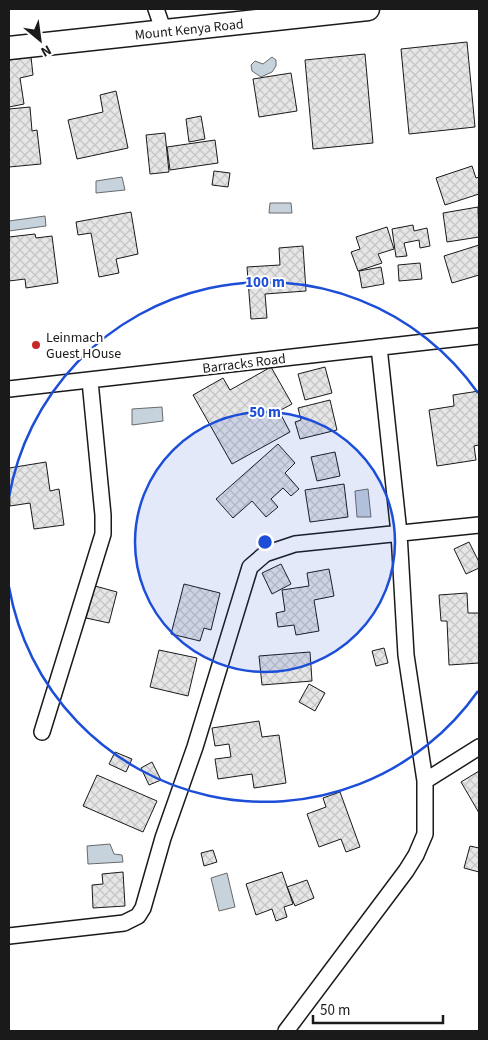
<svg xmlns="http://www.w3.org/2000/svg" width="488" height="1040" font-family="'Source Sans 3',sans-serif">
<defs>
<pattern id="building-cross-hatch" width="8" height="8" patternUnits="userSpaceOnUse" patternTransform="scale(1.25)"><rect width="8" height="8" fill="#e6e6e6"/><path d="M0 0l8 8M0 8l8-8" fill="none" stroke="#c5c5c5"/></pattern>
</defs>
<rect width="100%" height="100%" fill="#fff"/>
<!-- water -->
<path fill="#c6d2dc" stroke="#6a6a6a" d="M272,57L276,60V66L272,72L261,77L252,71L251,65L255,61L263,64Z
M122,177L125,190L96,193V181Z
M270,203H291L292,213H269Z
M45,216L46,226L9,231V221Z
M162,407L163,421L132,425V409Z
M368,489L371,517H357L355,491Z
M110,844L114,854L122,855L123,862L88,864L87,846Z
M227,873L235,907L219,911L211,878Z"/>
<!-- building -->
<path fill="url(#building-cross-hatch)" stroke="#1a1a1a" d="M467,42L475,127L409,134L401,49Z
M365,54L373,143L313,149L305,60Z
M31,57L33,75L20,78L24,104L9,107V60Z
M291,73L297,111L259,117L253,79Z
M116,91L128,148L77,159L68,120L103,112L100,95Z
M30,107L32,131L37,130L41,164L9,167V109Z
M201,116L205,139L189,142L186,119Z
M165,133L169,172L150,174L146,135Z
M215,140L218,163L170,170L167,147Z
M472,166L476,178L479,177V194L445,205L436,178Z
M214,171L230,173L228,187L212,185Z
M478,207L479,237L447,242L443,213Z
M131,212L138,254L116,259L119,273L99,277L91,233L78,235L76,222Z
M413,225L414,231L427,228L430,246L420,248L419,240L404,243L407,256L396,257L392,229Z
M387,227L394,249L378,254L382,263L358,271L351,252L360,249L356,237Z
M35,234L36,238L52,236L58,283L26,288L25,279L9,281V237Z
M479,245V275L452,283L444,256Z
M303,246L306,291L265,294L267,318L251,319L247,267L280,265L279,248Z
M420,263L422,279L399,281L398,265Z
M381,267L384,284L362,288L359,271Z
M271,367L292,404L279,411L290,432L232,464L193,395L223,378L230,390Z
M325,367L332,393L305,400L298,374Z
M479,391V445L474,446L476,460L437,466L429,410L454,406L453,395Z
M330,400L337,430L300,439L295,422L301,420L298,408Z
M278,444L295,463L285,473L299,489L291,496L283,488L271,499L278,507L266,517L252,501L233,518L216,499Z
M335,452L340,476L317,481L311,457Z
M46,462L50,491L59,489L64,525L34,529L30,503L10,506L9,468Z
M344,484L348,517L310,522L305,490Z
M469,542L479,562V568L466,574L454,549Z
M281,564L291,584L272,594L262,573Z
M329,569L334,596L314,600L319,631L296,635L294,625L278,627L276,613L285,611L282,590L309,586L307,573Z
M184,584L220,593L211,630L204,628L200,641L171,634Z
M95,586L117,592L109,623L86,618Z
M467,593L468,613H479V663L449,665L447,621H441L439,595Z
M384,648L388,663L376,666L372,651Z
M159,650L197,658L188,696L150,687Z
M310,652L312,681L262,685L259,656Z
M309,684L325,693L315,711L299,702Z
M259,721L262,737L279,735L286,783L254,788L252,774L218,779L215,759L231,757L229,744L215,746L212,728Z
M115,752L132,759L126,772L109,764Z
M152,762L161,780L149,785L141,768Z
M479,771V813L461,782Z
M97,775L157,801L143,832L83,806Z
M340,792L360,847L346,852L341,839L319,847L307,814L326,807L323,798Z
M470,846L479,848V872L464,868Z
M213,850L217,862L204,866L201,853Z
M123,872L125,906L93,908L92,885L103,884L102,874Z
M282,872L293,904L284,907L287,917L276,921L272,909L256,915L246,884Z
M307,880L314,898L295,906L287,887Z"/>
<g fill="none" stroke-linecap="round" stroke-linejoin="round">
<!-- minor casing -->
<g stroke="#1a1a1a" stroke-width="18">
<path id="minor" d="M156,9L164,32
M9,389L479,336
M42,732L103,534V515L90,381
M425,781L479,747
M9,936L124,923L138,916L143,908L163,838L195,747L250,567L265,554L295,544L479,525
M286,1031L406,871L416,855L425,834V781L406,655L399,533L379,347"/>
</g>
<!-- secondary casing -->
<g stroke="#1a1a1a" stroke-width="25">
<path id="secondary" d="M9,48L368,9"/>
</g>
<!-- minor -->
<use href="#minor" stroke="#fff" stroke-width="15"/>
<!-- secondary -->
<use href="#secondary" stroke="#fff" stroke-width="22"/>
</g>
<!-- distance rings -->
<circle cx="265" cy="542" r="130" fill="#1d4ed8" fill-opacity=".12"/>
<g fill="none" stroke="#1d4ed8" stroke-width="2.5">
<circle cx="265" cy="542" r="130"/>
<path d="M478 691A260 260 0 0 1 9 587M9 497A260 260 0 0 1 478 393"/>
</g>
<!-- markers -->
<circle fill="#c62828" stroke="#fff" stroke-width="2" cx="36" cy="345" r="5"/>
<g text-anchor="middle" stroke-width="4" stroke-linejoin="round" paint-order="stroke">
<!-- street labels -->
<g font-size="14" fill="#1a1a1a" stroke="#fff">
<text transform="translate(189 29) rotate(-6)" y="5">Mount Kenya Road</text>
<text transform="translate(244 363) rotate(-7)" y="5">Barracks Road</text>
</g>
<!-- poi labels -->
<g font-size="14" fill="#1a1a1a" stroke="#fff" text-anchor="start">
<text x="46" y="342">Leinmach<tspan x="46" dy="16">Guest HOuse</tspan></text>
</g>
</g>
<circle cx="265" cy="542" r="8" fill="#1d4ed8" stroke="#fff" stroke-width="2.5"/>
<g font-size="15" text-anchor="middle" font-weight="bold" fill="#1d4ed8" stroke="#fff" stroke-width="4" stroke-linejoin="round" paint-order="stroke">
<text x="265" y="287">100 m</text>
<text x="265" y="417">50 m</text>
</g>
<!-- border -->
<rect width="488" height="1040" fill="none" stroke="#1a1a1a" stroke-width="20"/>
<!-- north arrow -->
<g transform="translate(40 40) rotate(151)" stroke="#ffffff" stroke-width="4" paint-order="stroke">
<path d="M0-4L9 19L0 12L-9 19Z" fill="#1a1a1a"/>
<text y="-8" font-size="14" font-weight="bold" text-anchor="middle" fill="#1a1a1a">N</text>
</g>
<!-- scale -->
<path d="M313 1015v8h130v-8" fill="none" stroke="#1a1a1a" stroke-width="2.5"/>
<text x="320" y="1015" font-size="15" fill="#1a1a1a" stroke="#ffffff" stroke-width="4" paint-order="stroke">50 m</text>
</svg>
